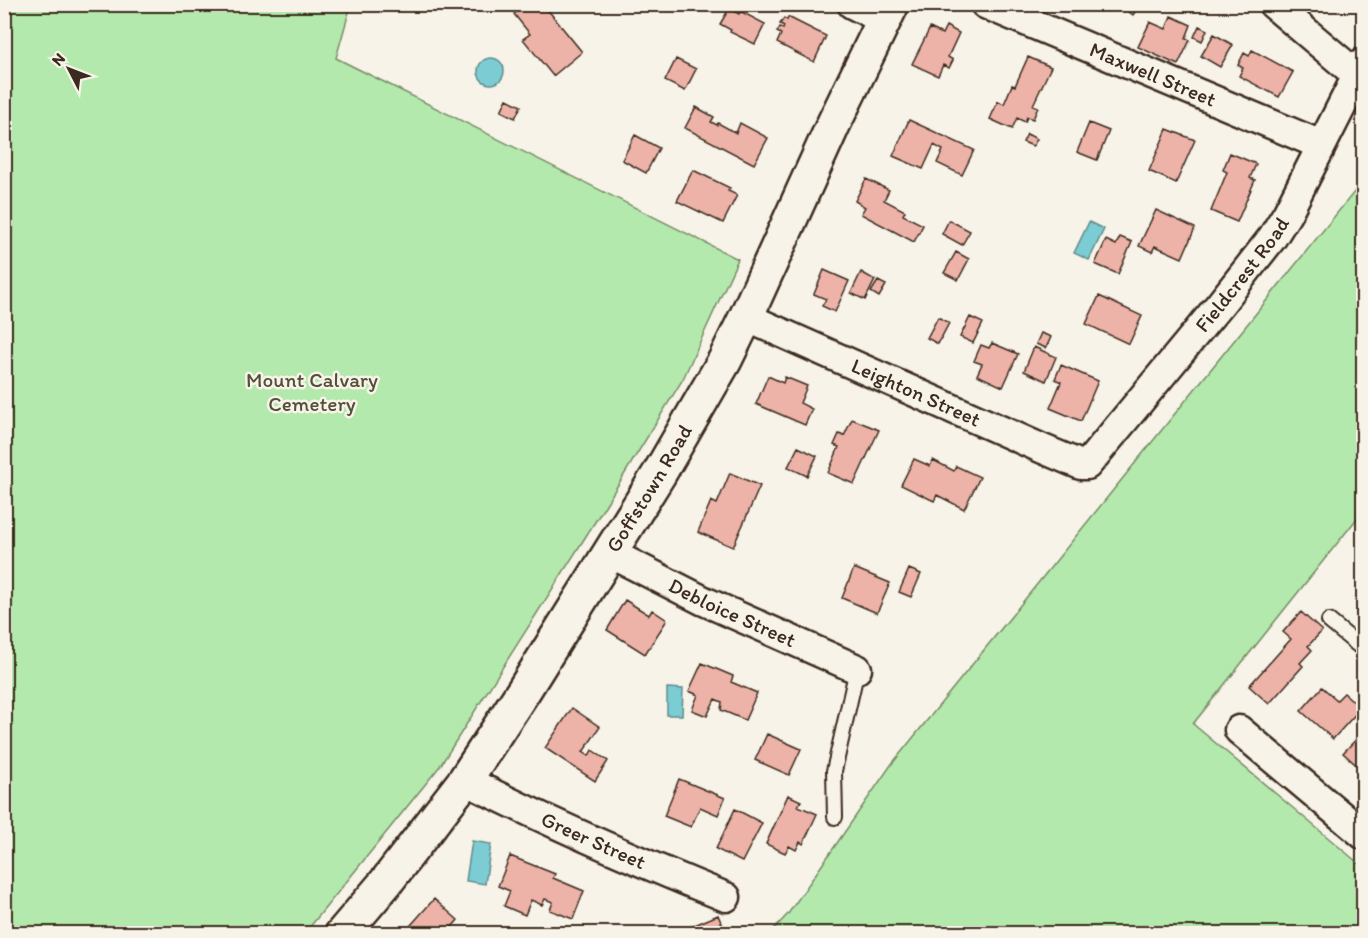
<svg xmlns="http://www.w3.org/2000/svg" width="1368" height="938" font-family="Itim,sans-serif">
<rect width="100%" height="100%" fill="#f7f3e8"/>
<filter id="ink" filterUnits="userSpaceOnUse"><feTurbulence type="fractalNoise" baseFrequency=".0167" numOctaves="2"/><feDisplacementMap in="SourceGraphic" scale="12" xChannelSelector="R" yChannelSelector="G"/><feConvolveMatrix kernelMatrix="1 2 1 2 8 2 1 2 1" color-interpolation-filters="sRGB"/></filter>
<g filter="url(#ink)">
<!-- green -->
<path fill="#b3e9ac" stroke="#778a65" stroke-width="1.5" d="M5,4L351,5L336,58L738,259L683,379L600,514L440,766L305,933H5Z
M1363,181V511L1193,724L1363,867V933H770L788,914L891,765Z"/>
<!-- water -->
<path fill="#7bccd4" stroke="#618b8b" stroke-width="1.5" d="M478 71a13 13 0 1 1 26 0a13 13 0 1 1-26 0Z
M1089,222L1104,229L1089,260L1074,253Z
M667,688L683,689L682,715H667Z
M472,841L491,844L485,884L466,881Z"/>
<!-- building -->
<path fill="#edb3a8" stroke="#3b2a1e" stroke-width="1.5" d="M526,4H543L582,52L553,76L523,39L530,34L514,14Z
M1118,4H1140L1133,15Z
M729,9L739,14L740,11L765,24L755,44L730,32L731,30L720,24Z
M1171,16L1191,25L1186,38L1190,40L1178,65L1138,47L1150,22L1166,29Z
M788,17L826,36L814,62L777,43L781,34L777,32L780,27L783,29L784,26L780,24L784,18L787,20Z
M946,26L959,33L948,57L953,60L949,68L943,65L938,76L912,64L930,28L942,34Z
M1199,26L1207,30L1202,41L1194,37Z
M1214,34L1233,45L1220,67L1201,56Z
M1252,50L1293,72L1279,97L1239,76L1243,68L1238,65L1244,53L1249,56Z
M1028,57L1051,67L1033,105L1038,107L1033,119L1027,117L1025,122L1017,118L1012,129L990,119L998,101L1004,104L1012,85L1015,86Z
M676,59L696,69L685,91L665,81Z
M507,99L521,106L515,118L501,111Z
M696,107L714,117L711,122L717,125L718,123L736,133L740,123L768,138L754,164L685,128Z
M909,120L974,150L962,175L937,163L943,150L934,145L923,169L893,156Z
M1089,123L1109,131L1097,160L1077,152Z
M1167,129L1195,140L1176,183L1149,171Z
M1027,134L1037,139L1033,146L1023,142Z
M635,135L659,148L646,173L622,160Z
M1230,153L1256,164L1250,178L1255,180L1237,222L1211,211L1227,172L1223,170Z
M693,170L730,188L728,191L737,195L723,223L677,201Z
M866,179L889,190L884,200L905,211L903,215L923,225L914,242L861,214L865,207L855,201Z
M1156,210L1195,228L1182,258L1155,246L1152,252L1139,246Z
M949,220L970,231L962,245L942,234Z
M1120,237L1132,242L1118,274L1095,264L1106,240L1116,245Z
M956,252L969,259L958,280L944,273Z
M824,270L849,281L835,312L822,306L826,299L814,294Z
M861,272L875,280L865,300L851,293Z
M878,281L886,285L879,297L871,292Z
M1099,296L1142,316L1129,344L1086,324Z
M938,317L949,323L938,344L927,338Z
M970,317L983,323L973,343L960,337Z
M1041,333L1051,337L1046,348L1036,344Z
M992,343L1018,354L1003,387L977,375L982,364L974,361L981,345L989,348Z
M1034,347L1056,357L1046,381L1024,371Z
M1061,365L1098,381L1081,421L1050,408L1061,382L1055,379Z
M768,376L783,383L785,377L807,386L800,403L812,409L805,425L756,404Z
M852,419L879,430L854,484L828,473L839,447L834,445L839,434L844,436Z
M798,447L817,456L807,476L788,467Z
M914,459L930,466L933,460L954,471L956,466L980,477L964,509L937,495L934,501L901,485Z
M730,473L760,486L733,547L698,532L711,501L717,504Z
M854,568L890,583L877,613L842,598Z
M909,569L921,574L911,597L899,592Z
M625,600L649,615L652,610L667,620L645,654L607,630Z
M1301,612L1322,631L1308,646L1312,650L1300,663L1303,666L1269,704L1249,686L1291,639L1283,632Z
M702,663L733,676L731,682L757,693L745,720L721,710L722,702L715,699L707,716L692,710L698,695L689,691Z
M1322,687L1337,700L1344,693L1361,708L1333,739L1301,711Z
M572,708L600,727L583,752L589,756L592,750L608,761L595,781L545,748Z
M1364,731V772L1343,753Z
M767,734L801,749L789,775L755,760Z
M679,779L725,798L718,815L700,807L691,827L664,816Z
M788,795L801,801L798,806L817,814L803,844L800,842L796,850L789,846L785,853L766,844Z
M735,809L762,823L742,862L716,849Z
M510,856L555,874L553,878L584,891L573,919L550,910L553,902L545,899L542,905L531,900L525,915L504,906L510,891L498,886Z
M434,899L458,920L446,934H403Z
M718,915L726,934H693L690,927Z"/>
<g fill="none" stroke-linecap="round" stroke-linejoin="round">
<!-- service casing -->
<g stroke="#3b2a1e" stroke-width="18">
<path id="service" d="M1329,621L1364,650
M835,817L834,771L857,669"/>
</g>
<!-- minor casing -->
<g stroke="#3b2a1e" stroke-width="33">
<g id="minor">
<path d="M852,4L884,20"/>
<path id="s1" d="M985,4L1321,145"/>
<path d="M1273,4L1364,81"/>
<path id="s2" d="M746,317L1043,449L1081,465H1087L1221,303L1272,238L1287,214L1364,62"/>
<path id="s3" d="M610,553L704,601L857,669"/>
<path d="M1239,730L1364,835"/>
<path id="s4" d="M465,780C550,823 637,861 726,897"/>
</g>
</g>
<!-- secondary casing -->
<g stroke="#3b2a1e" stroke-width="38">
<g id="secondary">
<path id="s5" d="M342,934L387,881L465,780L524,690L659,474L725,360L746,317L834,123L892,4"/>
</g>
</g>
<!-- service -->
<use href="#service" stroke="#f7f3e8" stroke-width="14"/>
<!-- minor -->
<use href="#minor" stroke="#f7f3e8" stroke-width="28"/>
<!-- secondary -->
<use href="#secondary" stroke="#f7f3e8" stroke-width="33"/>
</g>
</g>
<g text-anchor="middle" stroke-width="5" stroke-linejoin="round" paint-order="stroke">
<!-- street labels -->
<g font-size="21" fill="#3b2a1e" stroke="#f7f3e8">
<text dy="7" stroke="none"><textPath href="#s1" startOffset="182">Maxwell Street</textPath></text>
<text dy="7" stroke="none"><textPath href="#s2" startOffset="618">Fieldcrest Road</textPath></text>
<text dy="7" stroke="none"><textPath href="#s2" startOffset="186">Leighton Street</textPath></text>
<text dy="7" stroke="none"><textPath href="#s5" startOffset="542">Goffstown Road</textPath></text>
<text dy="7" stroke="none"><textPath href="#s3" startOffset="136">Debloice Street</textPath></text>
<text dy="7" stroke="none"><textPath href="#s4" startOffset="142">Greer Street</textPath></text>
</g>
<!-- park labels -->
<g font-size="21" fill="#53503a" stroke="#f7f3e8">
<text x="312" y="387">Mount Calvary<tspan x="312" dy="24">Cemetery</tspan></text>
</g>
</g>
<!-- margin -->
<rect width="1368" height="938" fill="none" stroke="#f7f3e8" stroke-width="24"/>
<rect x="12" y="12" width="1344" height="914" fill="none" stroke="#3b2a1e" stroke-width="2" filter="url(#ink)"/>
<!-- north arrow -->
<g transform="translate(69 69) rotate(312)" stroke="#f7f3e8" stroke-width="4.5" paint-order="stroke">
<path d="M0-4.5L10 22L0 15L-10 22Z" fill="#3b2a1e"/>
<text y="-9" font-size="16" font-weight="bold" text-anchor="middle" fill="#3b2a1e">N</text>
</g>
</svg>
